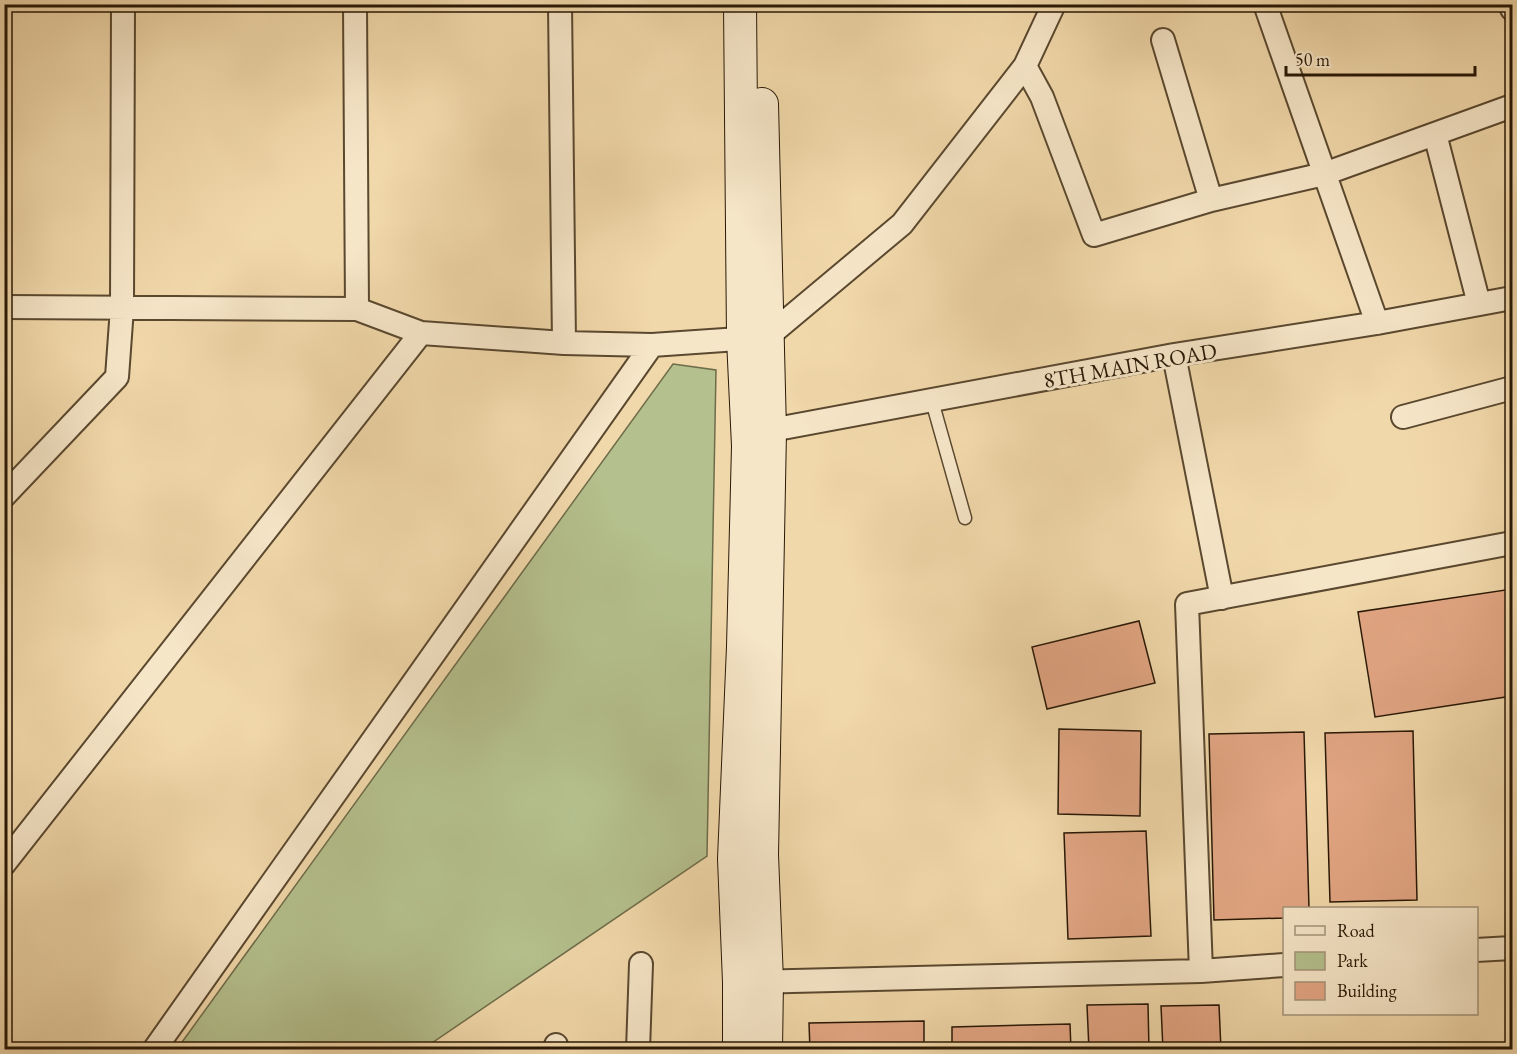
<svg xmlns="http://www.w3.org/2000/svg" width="1517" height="1054" font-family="'EB Garamond',serif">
<rect width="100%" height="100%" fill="#f1d8aa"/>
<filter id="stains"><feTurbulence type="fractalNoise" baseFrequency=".00333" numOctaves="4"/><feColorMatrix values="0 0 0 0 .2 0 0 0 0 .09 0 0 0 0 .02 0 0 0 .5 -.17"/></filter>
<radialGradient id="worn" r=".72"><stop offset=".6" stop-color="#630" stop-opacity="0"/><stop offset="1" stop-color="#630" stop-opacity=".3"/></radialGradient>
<!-- green -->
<path fill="#b4c08d" stroke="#6e6c4a" stroke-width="1.5" d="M673,364L716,370L707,856L423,1049H177Z"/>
<!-- building -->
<path fill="#e3a684" stroke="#281806" stroke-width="1.5" d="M1512,589V696L1375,717L1358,612Z
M1139,621L1155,683L1047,709L1032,647Z
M1059,729L1141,731L1140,816L1058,814Z
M1413,731L1417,900L1330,902L1325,733Z
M1304,732L1309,908H1284V918L1214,920L1209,734Z
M1146,831L1151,936L1068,939L1064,833Z
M1148,1004L1149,1050H1089L1087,1005Z
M1219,1005L1221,1050H1163L1161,1006Z
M924,1021V1050H810L809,1023Z
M1070,1024L1071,1050H952V1027Z"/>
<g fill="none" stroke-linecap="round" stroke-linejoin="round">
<!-- lane casing -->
<g stroke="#5a482f" stroke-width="15">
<path id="lane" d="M932,401L965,518"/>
</g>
<!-- street casing -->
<g stroke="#5a482f" stroke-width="26">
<path id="street" d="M355,4L357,309
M560,4L564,343
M1265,4L1377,323
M1510,4L1512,9
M1163,40L1211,200
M1025,66L1042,97L1094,235L1211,200L1324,174L1512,106
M1435,134L1479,304
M4,307L357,309L421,333L564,343L652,345L767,337L902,224L1025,66L1054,4
M1174,355L1222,598
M1403,417L1512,388
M755,433L1174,355L1377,323L1512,298
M4,496L117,377L122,308L123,4
M4,864L421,333
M1476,950L1512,948
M1201,971L1187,604L1512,543
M752,982L1201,971L1284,965
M556,1045L557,1050
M154,1050L652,345
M638,1050L641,964"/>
</g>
<!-- secondary casing -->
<g stroke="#281806" stroke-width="34">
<path id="secondary" d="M762,104L770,431L762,855L767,981L766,1050
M739,1050V982L734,859L743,647L748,446L743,339L740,4"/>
</g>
<!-- lane -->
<use href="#lane" stroke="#f6e6c8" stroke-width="12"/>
<!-- street -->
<use href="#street" stroke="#f6e6c8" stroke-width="22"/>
<!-- secondary -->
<use href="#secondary" stroke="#f6e6c8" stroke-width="32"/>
</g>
<g text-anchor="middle" stroke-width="6" stroke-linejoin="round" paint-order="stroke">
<!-- street labels -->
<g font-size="22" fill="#281806" stroke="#f6e6c8">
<text transform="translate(1130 365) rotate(-10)" y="8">8TH MAIN ROAD</text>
</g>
</g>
<!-- margin -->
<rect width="1517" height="1054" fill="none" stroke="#f1d8aa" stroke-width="24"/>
<rect x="6" y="6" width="1505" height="1042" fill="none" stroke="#281806" stroke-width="3"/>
<rect x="12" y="12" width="1493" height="1030" fill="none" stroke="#281806" stroke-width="1.5"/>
<!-- legend -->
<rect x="1283" y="907" width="195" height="108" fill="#f6e6c8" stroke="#a4947a" stroke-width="1.5"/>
<rect x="1295" y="926" width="30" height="9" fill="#f6e6c8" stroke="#a4947a" stroke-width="1.5"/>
<text x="1337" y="937" font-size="18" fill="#281806">Road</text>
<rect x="1295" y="952" width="30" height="18" fill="#b4c08d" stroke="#a4947a" stroke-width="1.5"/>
<text x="1337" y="967" font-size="18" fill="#281806">Park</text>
<rect x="1295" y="982" width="30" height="18" fill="#e3a684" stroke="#a4947a" stroke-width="1.5"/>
<text x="1337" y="997" font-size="18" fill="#281806">Building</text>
<!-- scale -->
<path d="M1286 66v9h189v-9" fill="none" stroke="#281806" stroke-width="3"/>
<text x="1295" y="66" font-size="18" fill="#281806" stroke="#f6e6c8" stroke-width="4.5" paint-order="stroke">50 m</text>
<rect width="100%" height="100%" filter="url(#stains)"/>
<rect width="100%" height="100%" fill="url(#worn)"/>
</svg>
